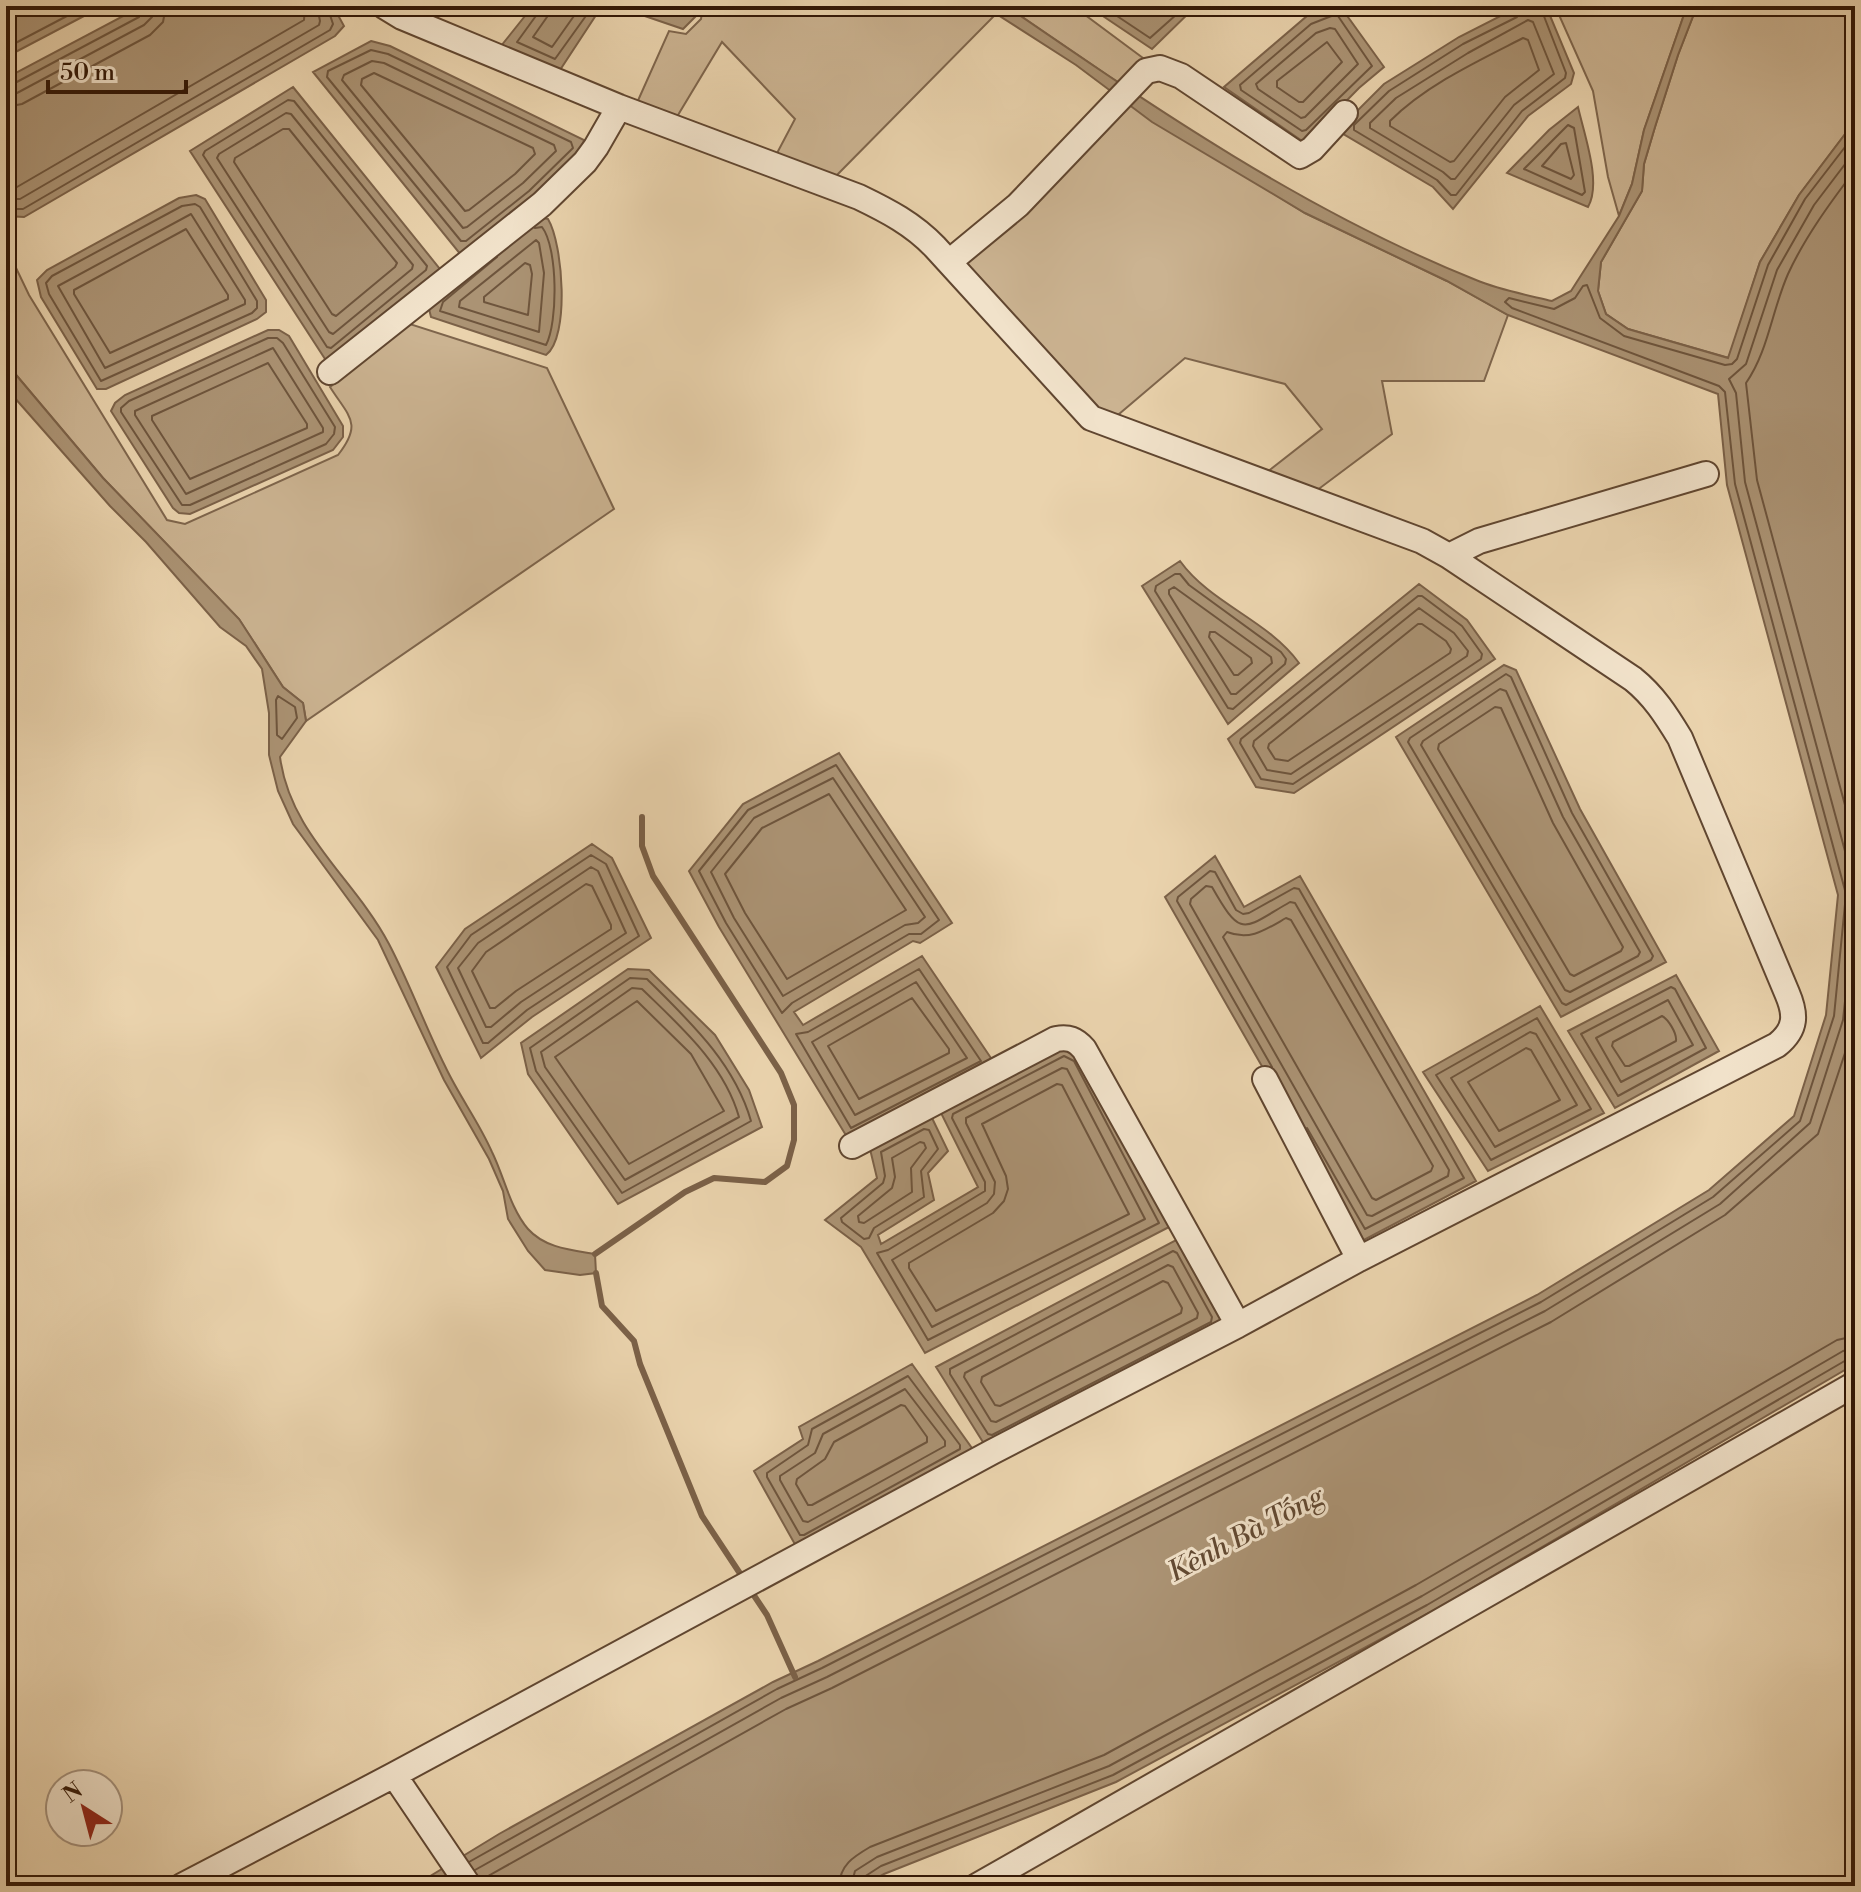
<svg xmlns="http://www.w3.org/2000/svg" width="1861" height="1892" font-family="'Libre Bodoni',serif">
<rect width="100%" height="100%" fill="#ead3ad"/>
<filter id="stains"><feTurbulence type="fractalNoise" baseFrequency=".0025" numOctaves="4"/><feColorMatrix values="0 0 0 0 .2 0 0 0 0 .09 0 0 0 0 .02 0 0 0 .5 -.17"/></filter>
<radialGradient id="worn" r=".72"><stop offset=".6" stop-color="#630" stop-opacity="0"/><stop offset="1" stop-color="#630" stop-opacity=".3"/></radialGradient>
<!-- green -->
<path fill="#cbb391" stroke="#7e654c" stroke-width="2" d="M703,6H984L996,14L833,179L775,157L795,119L722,42L675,120L636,105L669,31L686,34L701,19Z
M1006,6H1073L1147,61L1119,83Z
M1555,6H1687L1644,130L1632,184L1619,216L1608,177L1593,91Z
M1697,6H1847L1855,35V121L1799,195L1760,262L1729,358L1628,329L1606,314L1598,291L1601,262L1642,191L1644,164L1655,127L1678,55Z
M1124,101L1305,213L1447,281L1508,315L1484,381H1382L1392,434L1312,494L1262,476L1322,429L1285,384L1185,358L1112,420L1096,411L958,262Z
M6,247L29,295L167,520L185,524L338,455C363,423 349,417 330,387L410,324L547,368L614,509L306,721L303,703L283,687L239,619L103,478L6,363Z"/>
<!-- water -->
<path fill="#ab9374" stroke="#7b6148" stroke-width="2" d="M6,6H103L6,57Z
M142,6H333L344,26L335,36L24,217L6,216V78Z
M533,6H602L560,70L501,46Z
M626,6H698L697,15L683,29L624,9Z
M984,6H1006C1156,109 1306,212 1476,280C1500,290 1527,295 1552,301L1571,291L1619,216L1632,184L1644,130L1687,6H1697L1678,55L1655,127L1644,164L1642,191L1601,262L1598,291L1606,314L1628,329L1728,358L1760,262L1799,195L1855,121V1364L1431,1612L1116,1782L884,1874L863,1886H414L499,1834L773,1682L818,1661L1537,1295L1709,1190L1794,1116L1826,1015L1838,895L1727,485L1718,394L1508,315L1447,281L1305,213L1152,122L1076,65Z
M1088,6H1196L1152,49Z
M1338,6H1340L1384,67L1359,88L1305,143L1224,87L1307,16Z
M1520,6H1546L1574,73L1571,84L1528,116L1453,209L1433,187L1340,132L1344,124L1384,84L1459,37Z
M371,41L390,46L584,140L582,150L535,196L461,255L313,72Z
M293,87L440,269L327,362L190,151Z
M1578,107C1584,134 1602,183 1588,207L1507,173L1549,130Z
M196,195L205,199L266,300V312L257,319L106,389H97L41,297L37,280L47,270L179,198Z
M537,217L548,219C563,244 570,337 546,355L431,317L429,309L436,297Z
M268,330H279L289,336L343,426V437L333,450L190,514L179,513L173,508L111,411L115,403L125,395Z
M6,363L103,478L239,619L283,687L303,703L306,721L280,757C290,834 355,879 389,944C410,984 425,1026 445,1066C459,1096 479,1122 492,1152C504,1176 510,1208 528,1229C545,1248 571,1250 595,1254L596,1273L580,1275L545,1270L528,1251L508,1219L503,1191L489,1159L444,1080L378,940L293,824L278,791L269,755V713L262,669L246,646L220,627L146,542L110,506L6,388Z
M1180,561C1211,604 1268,620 1299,663L1228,724L1142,586Z
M1419,584L1467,620L1495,659L1294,793L1256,787L1228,739Z
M1504,665L1516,670L1580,809L1666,962L1561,1017L1396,737Z
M839,753L952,923L920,943L913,941L794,1012L803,1025L922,956L995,1064L847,1137L719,927L689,871L743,804Z
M592,844L612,858L651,938L532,1017L481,1058L436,967L465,929Z
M1215,856L1244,907L1300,876L1476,1181L1362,1241L1165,897Z
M628,969L649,970L715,1035L749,1090L762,1127L618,1204L528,1074L521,1043Z
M1676,975L1719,1051L1615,1108L1568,1031Z
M1540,1006L1604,1113L1488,1171L1423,1072Z
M1064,1047L1079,1053L1171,1226L925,1353L861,1247L825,1220L877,1178L870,1149L931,1116L948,1151L928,1173L934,1200L878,1235L881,1244L978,1187L940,1111Z
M1178,1239L1225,1324L986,1447L936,1367Z
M912,1364L974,1451L797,1548L754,1471L803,1439L799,1427Z"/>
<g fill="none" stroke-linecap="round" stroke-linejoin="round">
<!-- shore -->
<path stroke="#6e553d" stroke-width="2" d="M539,6L538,13L517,42L555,59L593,6
M549,6L547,17L533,37L552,47L581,6
M1102,6L1150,38L1186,6
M1521,6L1517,17L1463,44L1389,91L1354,125V130L1437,180L1451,195H1456L1522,111L1565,78L1566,73L1540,6
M1334,15L1338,16L1372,66L1306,130L1302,131L1241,90L1240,85L1311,24Z
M1528,20L1533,22L1554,74L1514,105L1455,179H1451L1443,172L1370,128V123L1396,98L1468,53Z
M1330,28L1335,29L1358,64L1305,117L1301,118L1258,89L1256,84L1316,33Z
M1523,38L1528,40L1539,70L1505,97L1454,161L1450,162L1390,126V121C1426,85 1478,61 1523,38Z
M1327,42L1342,62L1303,102H1299L1277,87V81Z
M6,48L86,6
M371,50L388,54L571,142L573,148L529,191L466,241H461L327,77L328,71Z
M372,61L384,63L554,145L556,151L523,183L467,227L463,228L342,80L344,75Z
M374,73L533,148L535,154L515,174L469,210L465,211L361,85L362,79Z
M6,85L13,84L139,17L144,6
M6,95L17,93L144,25L152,17L154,6
M288,100L294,101L427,266L426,270L331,348L327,347L203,155L205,151Z
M6,107L22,104L150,35L163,22L166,6
M286,113L291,114L413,265L412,269L333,334L329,332L217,158L219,154Z
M1568,125L1574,128L1585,192L1582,195L1524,169Z
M283,129H289L397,263L395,267L336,316L332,314L234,162L235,158Z
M1566,143L1574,175L1571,179L1542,166L1561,144Z
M1855,151L1814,205L1777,270L1746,364L1729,379L1736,393L1745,482L1855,888
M1855,170C1830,203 1805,237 1788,274C1772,310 1768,352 1746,383L1757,480L1855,842
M6,187H17L304,20L305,6
M6,199H20L319,25L320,21L317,6
M195,204L200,207L257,301V308L252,313L101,381L49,294L46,283L52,276L182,206Z
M6,209H23L330,30L333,24L327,6
M191,214L245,300V304L105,368L58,286Z
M186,229L228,295V299L110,353L74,294V290Z
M536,240L539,243L544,273L539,332L459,307L460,301Z
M497,257L443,302L440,311L546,345C558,322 558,248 542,227L535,228
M525,263L530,265L532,274L528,315L484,302V297Z
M268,338H277L283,343L335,427L334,434L326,444L190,505H182L121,412V408L129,401Z
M273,348L323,428V432L186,494L135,415V411Z
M268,363L307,424V428L190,479L152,420V416Z
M1175,574H1180L1189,585L1281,652L1286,659L1285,664L1233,709L1228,708L1155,591L1156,586Z
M1174,587L1271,657L1272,663L1236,694H1231L1169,594V590Z
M1418,596H1422L1462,626L1482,654L1481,659L1293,784L1261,779L1240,743L1241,739Z
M1419,608L1454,633L1468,651L1467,656L1291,774L1267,770L1253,746L1254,741Z
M1418,624H1422L1446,641L1451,649L1450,653L1288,761L1275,759L1268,748L1269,744Z
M1210,632H1215L1251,658L1252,663L1238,675H1234L1209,637Z
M1506,674L1511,677L1572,813L1653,956L1651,960L1566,1005L1562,1003L1408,742L1410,738Z
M1500,689L1506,691L1563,817L1640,952L1638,956L1570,992L1565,990L1421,745L1423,741Z
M278,696L295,707L297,718L282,739L277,735L276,700Z
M1495,707L1501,708L1553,823L1623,947L1621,951L1574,976L1570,974L1438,749L1439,744Z
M836,765L939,920L921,934H909L792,1003L782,1013L726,923L699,871L748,810Z
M833,778L925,917L918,923L905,925L783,996L734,918L711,872L754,818Z
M829,794L906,910L787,979L745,913L725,874L762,828Z
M591,855L606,864L639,936L527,1010L488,1043H483L447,967L471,935Z
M591,867L598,871L626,933L521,1002L491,1027H486L458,968L478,943Z
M586,884L592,886L611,925V929L516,991L495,1008H490L472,971L486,952Z
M1206,886L1212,887C1242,940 1243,929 1290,902L1295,903L1449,1170L1448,1176L1372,1216L1367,1215L1190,904L1191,899Z
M1286,918L1291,920L1433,1166L1431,1171L1376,1200L1372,1198L1223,937L1227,932C1250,941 1265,930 1286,918Z
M919,969L981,1061L851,1128L796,1034L808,1032Z
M630,978L647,979C689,1021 734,1062 751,1121L622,1193L536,1071L530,1048Z
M916,982L967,1058L855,1115L812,1042Z
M1671,987L1675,989L1706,1048L1618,1096L1581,1034Z
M632,988L642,989C680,1026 724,1064 739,1117L625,1180L545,1067L541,1052Z
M912,998L949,1049V1053L859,1099L828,1046Z
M1668,1000L1693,1045L1621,1082L1596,1038Z
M637,1001L691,1054L724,1111L629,1164L555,1057Z
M1662,1016C1668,1019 1677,1033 1676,1041L1629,1066H1625L1612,1046L1613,1042Z
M1537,1018L1591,1109L1491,1160L1436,1075Z
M1530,1032L1536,1034L1577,1105L1495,1147L1451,1078Z
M1526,1048L1531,1050L1560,1100L1499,1131L1468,1082Z
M1064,1056L1074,1061L1159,1223L928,1340L877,1253L888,1250L985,1191V1182L952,1118L953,1114Z
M1272,1067L1177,901L1178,897L1210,871L1215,872L1236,910L1243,914L1249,913L1294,888L1299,889L1464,1178L1365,1229L1307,1128
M1062,1068L1067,1069L1145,1219L932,1327L892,1260L987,1203L994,1194L995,1182L966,1123V1118Z
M1057,1084L1062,1085L1129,1214L936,1311L909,1268V1263L993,1213L1004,1201L1008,1189L1006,1176L982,1124Z
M924,1129L929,1130L938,1149L921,1171L924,1197L874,1228L869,1238L864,1239L842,1222L841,1218L883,1183L885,1176L881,1152Z
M920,1142L924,1143L926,1148L911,1168L912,1192L864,1223L859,1222L858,1216L892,1188L895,1177L892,1158Z
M1173,1251L1177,1253L1212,1317L1211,1322L992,1435L988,1434L950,1374V1369Z
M1168,1265L1173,1267L1198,1313L1197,1318L996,1422L991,1421L964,1377L965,1373Z
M1163,1281L1168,1283L1182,1308L1181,1313L1000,1406L995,1405L981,1382L982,1377Z
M908,1376L960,1445V1449L804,1535H800L767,1477V1473L808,1445L812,1429Z
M905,1389L945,1441V1446L808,1522L803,1521L780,1480V1476L815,1453L823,1434Z
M901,1405L905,1406L927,1437V1442L812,1505H808L796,1484L797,1479L825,1459L834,1442Z
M469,1862L777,1689L822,1668L1541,1302L1713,1197L1800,1121L1834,1016L1846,894L1735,484L1725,392L1719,386L1512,308L1505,302L1509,298L1554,309L1575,298L1583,286L1587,285L1600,318L1624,336L1725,365L1732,364L1737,359L1768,265L1805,199L1855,134
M475,1870L781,1698L827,1677L1545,1311L1720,1204L1810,1123L1843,1020L1855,909
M481,1880L786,1709L832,1688L1551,1322L1725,1215L1818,1134L1855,1023
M839,1886C840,1865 853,1857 870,1847L1104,1755L1416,1585L1837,1340L1855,1336
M851,1886L855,1871L877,1857L1109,1766L1422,1596L1843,1351L1855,1348
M861,1886L864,1877L881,1866L1113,1775L1427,1605L1848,1359L1855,1358"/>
<!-- stream -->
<path stroke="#7b6148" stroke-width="6" d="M595,1254L685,1192L714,1178L765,1182L787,1166L794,1140V1105L781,1073L653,876L642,846V817
M596,1273L602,1306L634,1341L640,1364L702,1516L743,1578
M749,1588L767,1615L795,1677"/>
<!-- minor casing -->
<g stroke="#604630" stroke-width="28">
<path id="minor" d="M949,262L1018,205L1146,71L1160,68L1181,76L1300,156L1312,149L1345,113
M330,372L542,204L585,162L596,147L619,107
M1449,556L1479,541L1706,474
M1265,1079L1359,1259
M852,1146L1056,1039C1069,1037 1075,1039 1084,1049L1238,1325
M394,1775L469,1886
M182,1886L394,1775L992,1452L1238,1325L1359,1259L1777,1045C1797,1029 1796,1014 1787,993L1680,738C1666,715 1654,696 1633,679L1449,556L1422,541L1091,418L935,247C913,224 888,211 859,197L619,107L402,17L384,6
M977,1886L1855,1384"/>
</g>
<!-- minor -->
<use href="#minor" stroke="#f1e2ca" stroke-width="24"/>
</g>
<g text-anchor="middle" stroke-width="6" stroke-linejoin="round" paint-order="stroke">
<!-- water labels -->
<g font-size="28" font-style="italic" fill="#624932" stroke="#f1e2ca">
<text transform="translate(1245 1533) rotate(-28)" y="10">Kênh Bà Tống</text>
</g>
</g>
<!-- margin -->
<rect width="1861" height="1892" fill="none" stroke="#ead3ad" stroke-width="32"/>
<rect x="8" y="8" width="1845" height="1876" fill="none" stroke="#321706" stroke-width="4"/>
<rect x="16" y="16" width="1829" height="1860" fill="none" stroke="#321706" stroke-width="2"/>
<!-- north arrow -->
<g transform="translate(84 1808) rotate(324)"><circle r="38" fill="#f1e2ca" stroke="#a5917c" stroke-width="2"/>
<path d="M0-6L14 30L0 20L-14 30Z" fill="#8f2418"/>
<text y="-12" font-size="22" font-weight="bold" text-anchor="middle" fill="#321706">N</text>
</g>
<!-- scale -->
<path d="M48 80v12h138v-12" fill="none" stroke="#321706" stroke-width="4"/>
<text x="60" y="80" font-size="24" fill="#321706" stroke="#f1e2ca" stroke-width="6" paint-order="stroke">50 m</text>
<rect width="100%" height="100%" filter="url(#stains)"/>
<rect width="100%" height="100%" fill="url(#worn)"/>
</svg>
